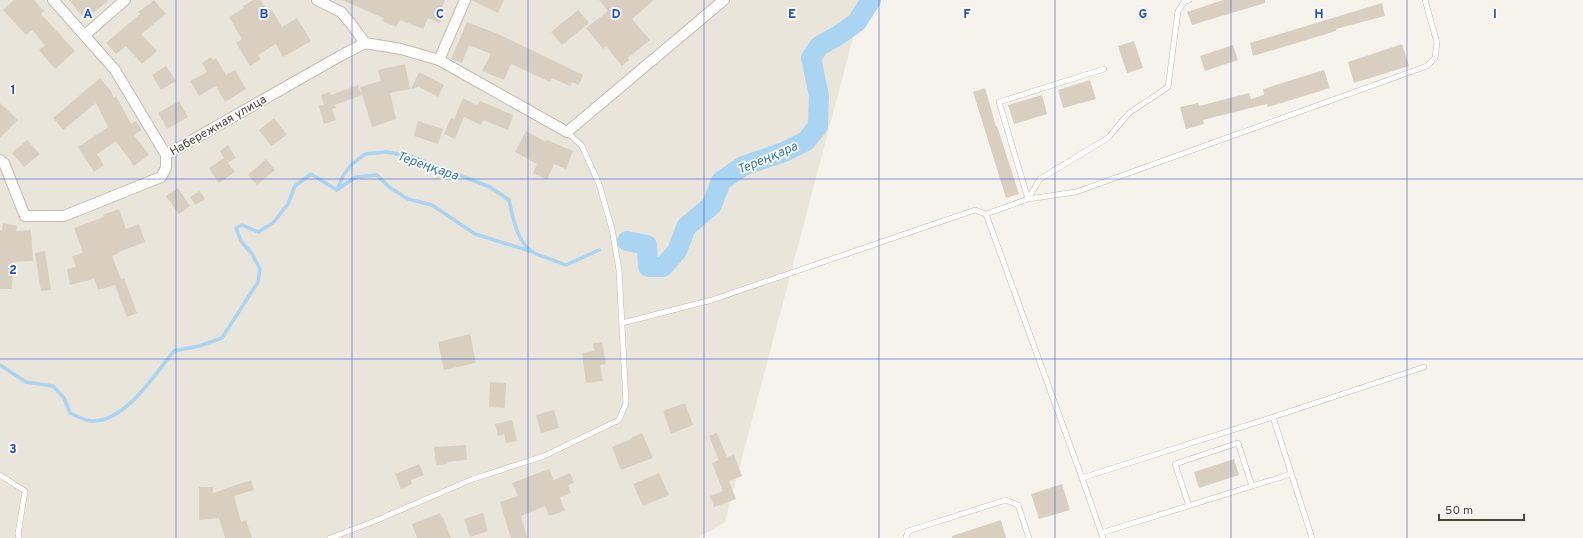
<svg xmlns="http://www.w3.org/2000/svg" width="1583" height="538" font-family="Overpass,sans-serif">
<rect width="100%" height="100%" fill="#f6f3ec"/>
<!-- residential -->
<path fill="#eae5da" d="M0,0H863L725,522L698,538H0Z"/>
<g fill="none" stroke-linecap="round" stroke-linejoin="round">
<!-- stream -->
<path stroke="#a9d4f2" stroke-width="3.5" d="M338,189L356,177L377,175L389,187L408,199L432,205L475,234L533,252
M0,365L26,382L53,386L64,398L70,413C76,416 84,420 91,421C125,423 155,374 174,351L199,346L222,338L258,282L260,269L252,254L241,241L236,228L242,225L258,232L273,223L288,204L295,186L311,174L337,190L343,176L351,165L365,154L387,152L413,157L490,187L509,200C513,218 517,245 536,254C546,258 556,261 566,265L599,250"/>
<!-- river -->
<path stroke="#a9d4f2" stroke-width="20" d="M627,241L647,245L648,267H663L677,251L686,227L712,205L721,181L743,166L784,152L806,141L818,126L819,96L811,58L819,46L839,35L857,22L871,0"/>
</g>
<!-- building -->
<path fill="#d8cfc1" d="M14,0H34L44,11L41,14L75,51L55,69L39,50L45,45L32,30L26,35L3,10Z
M69,0H109L85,19Z
M154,0L166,14L141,34L157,51L142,64L126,46L116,54L106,43L140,14L138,12Z
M253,0H261L268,12L272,10L282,27L297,18L311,41L283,57L276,44L258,55L261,59L250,66L236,43L242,39L229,17L244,8L243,6Z
M342,0H445L441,10L444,12L440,23L428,18L423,29L400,20L396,27L382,21L383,18Z
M471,0H504L498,13Z
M599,0H654L632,19L650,40L628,58L629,60L622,66L606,46L603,49L586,28L608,11Z
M1223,0H1265V3L1192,25L1187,12Z
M1382,3L1385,16L1336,29V31L1253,56L1250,43Z
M578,10L589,23L562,45L551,32Z
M467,22L498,34L583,75L579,85L572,82L570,86L552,78L550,82L511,64L504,80L482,71L491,54L469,45L462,63L451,59Z
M1134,41L1143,68L1127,73L1118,46Z
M1402,44L1409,66L1354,83L1348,62Z
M1233,45L1238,60L1205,71L1200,56Z
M211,57L213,60L216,58L226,75L235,70L246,89L225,102L216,86L199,96L190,81L207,72L202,63Z
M405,64L410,89L390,93L396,119L372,127L360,87L381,81L378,70Z
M166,66L176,81L161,90L152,75Z
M1324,70L1330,88L1268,107L1267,104L1203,120L1204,124L1186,129L1180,107L1198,103L1199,106L1249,93L1251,99L1264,95L1263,89Z
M419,72L444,85L438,97L419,87L411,89Z
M100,78L111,91L114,98L116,96L131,124L136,121L142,130L134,135L149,155L134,166L116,141L97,154L104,165L94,172L78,147L108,127L96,103L63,130L53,118Z
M1090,80L1096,99L1063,108L1058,90Z
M358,85L362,95L335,105L336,108L332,109L336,120L324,124L319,106L324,105L321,95L330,92L331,95Z
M985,88L996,126H997L1019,194L1006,198L973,92Z
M1042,95L1047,114L1014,124L1008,105Z
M463,98L477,105L480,101L513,115L508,130L483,120L481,125L464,117L455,139L444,134L451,118L454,119Z
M179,101L188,117L167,129L158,113Z
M0,103L18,120L0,138Z
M274,118L287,135L271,146L259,130Z
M418,121L443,129L438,144L414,136Z
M526,131L546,142L547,140L573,151L566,169L554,164L547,180L533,173L537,164L515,152Z
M27,140L40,154L24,167L12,153Z
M228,145L236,158L228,163L235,172L219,183L209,168L224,158L220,151Z
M266,159L275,170L257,185L248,175Z
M178,188L190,206L179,214L166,196Z
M200,191L205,199L195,205L190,197Z
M119,209L126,229L139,224L145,242L119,252V253L112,256L121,279L124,278L137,313L127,317L115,285L98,290L94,279L70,285L67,269L76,267L72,256L83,253L74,228L104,217L103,215Z
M3,223L17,226L16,231L31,230L33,261L13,262L12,289H0V230H2Z
M45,251L51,290L41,291L35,253Z
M470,334L476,363L444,370L438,342Z
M602,342L606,364L600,365L603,381L586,383L582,353L594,351L593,343Z
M490,382L506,383L505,408L489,407Z
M685,403L693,425L671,434L663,411Z
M554,410L559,428L541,433L536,415Z
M512,420L517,441L506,443L504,434L498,436L495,424Z
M642,433L653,458L621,470L612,447L632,439L631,438Z
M717,433L727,457L734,455L742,476L729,481L736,499L714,507L710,496L723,491L712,463L719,460L709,436Z
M466,445L467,460L446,462L447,464L436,465L434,447Z
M1234,459L1239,475L1199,488L1194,472Z
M419,464L424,475L411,480L412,484L401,489L395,474Z
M549,469L554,480L570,473L574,483L568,485L571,493L560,497L565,511L549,516L545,506L521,516L527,538H511L500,502L518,496L512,483Z
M659,473L669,495L643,506L633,484Z
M251,480L254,490L234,496L241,522L246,520L252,538H225L219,518L199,520V487H213V493Z
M1062,484L1070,510L1039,519L1031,494Z
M440,513L442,518L443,517L451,538H417L412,524Z
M483,513L488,531L470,537L464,519Z
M1001,520L1006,538H952V536Z"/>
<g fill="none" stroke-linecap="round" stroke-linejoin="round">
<!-- lane casing -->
<g stroke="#c2bbae" stroke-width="6">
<path id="lane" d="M1028,199L1040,179L1108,138L1129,113L1168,87L1178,11L1185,1L1189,0
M1028,199L999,102L1104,69
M986,214L1028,199L1076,192L1427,66L1435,58L1437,43L1425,0
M622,323L712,300L975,210L986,214L1082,478
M0,475L25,491L18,534L19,538
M1189,506L1175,464L1238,443L1252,486
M1101,533L1291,474
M330,538L370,523L473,479L544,456L619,420L626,403L619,270L612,229L599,184L582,146L567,132
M906,538L908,531L1006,500L1018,505L1029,538
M1103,538L1082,478L1273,417
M1312,538L1273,417L1424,367"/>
</g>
<!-- street casing -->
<g stroke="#c2bbae" stroke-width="12">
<path id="street" d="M53,0L115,70L166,155
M317,0L341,12L352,25L365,43L401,49L439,60L567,132L724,0
M85,35L125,0
M439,60L465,0
M166,155L340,56L365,43
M0,160L4,163L25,216H64L161,177L166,168V155"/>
</g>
<!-- lane -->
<use href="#lane" stroke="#fff" stroke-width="5"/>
<!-- street -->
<use href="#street" stroke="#fff" stroke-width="10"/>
</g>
<!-- grid -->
<path fill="none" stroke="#1d4ed8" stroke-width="1" stroke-opacity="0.55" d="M176,0V538M352,0V538M528,0V538M704,0V538M879,0V538M1055,0V538M1231,0V538M1407,0V538M0,179H1583M0,359H1583"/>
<g text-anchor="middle" stroke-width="3.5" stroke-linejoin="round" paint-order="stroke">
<!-- street labels -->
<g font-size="12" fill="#4b4439" stroke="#fff">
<text transform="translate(218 125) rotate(-30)" y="4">Набережная улица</text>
</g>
<!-- water labels -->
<g font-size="13" font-style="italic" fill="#2e7ab2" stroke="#fff">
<text transform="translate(767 157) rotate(-23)" y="5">Тереңқара</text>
<text transform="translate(428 165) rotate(19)" y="5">Тереңқара</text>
</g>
</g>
<g font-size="13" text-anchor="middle" font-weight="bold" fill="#1d4ed8" stroke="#fff" stroke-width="3.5" stroke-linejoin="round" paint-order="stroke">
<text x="88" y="18">A</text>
<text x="264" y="18">B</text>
<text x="440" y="18">C</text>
<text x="616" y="18">D</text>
<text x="792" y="18">E</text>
<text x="967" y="18">F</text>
<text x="1143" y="18">G</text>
<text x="1319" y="18">H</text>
<text x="1495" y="18">I</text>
<text x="13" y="94">1</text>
<text x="13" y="274">2</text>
<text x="13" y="453">3</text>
</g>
<!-- scale -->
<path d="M1439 514v6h85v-6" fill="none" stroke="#4b4439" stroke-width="2"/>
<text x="1445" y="514" font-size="12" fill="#4b4439" stroke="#ffffff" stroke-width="3" paint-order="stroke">50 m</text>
</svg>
